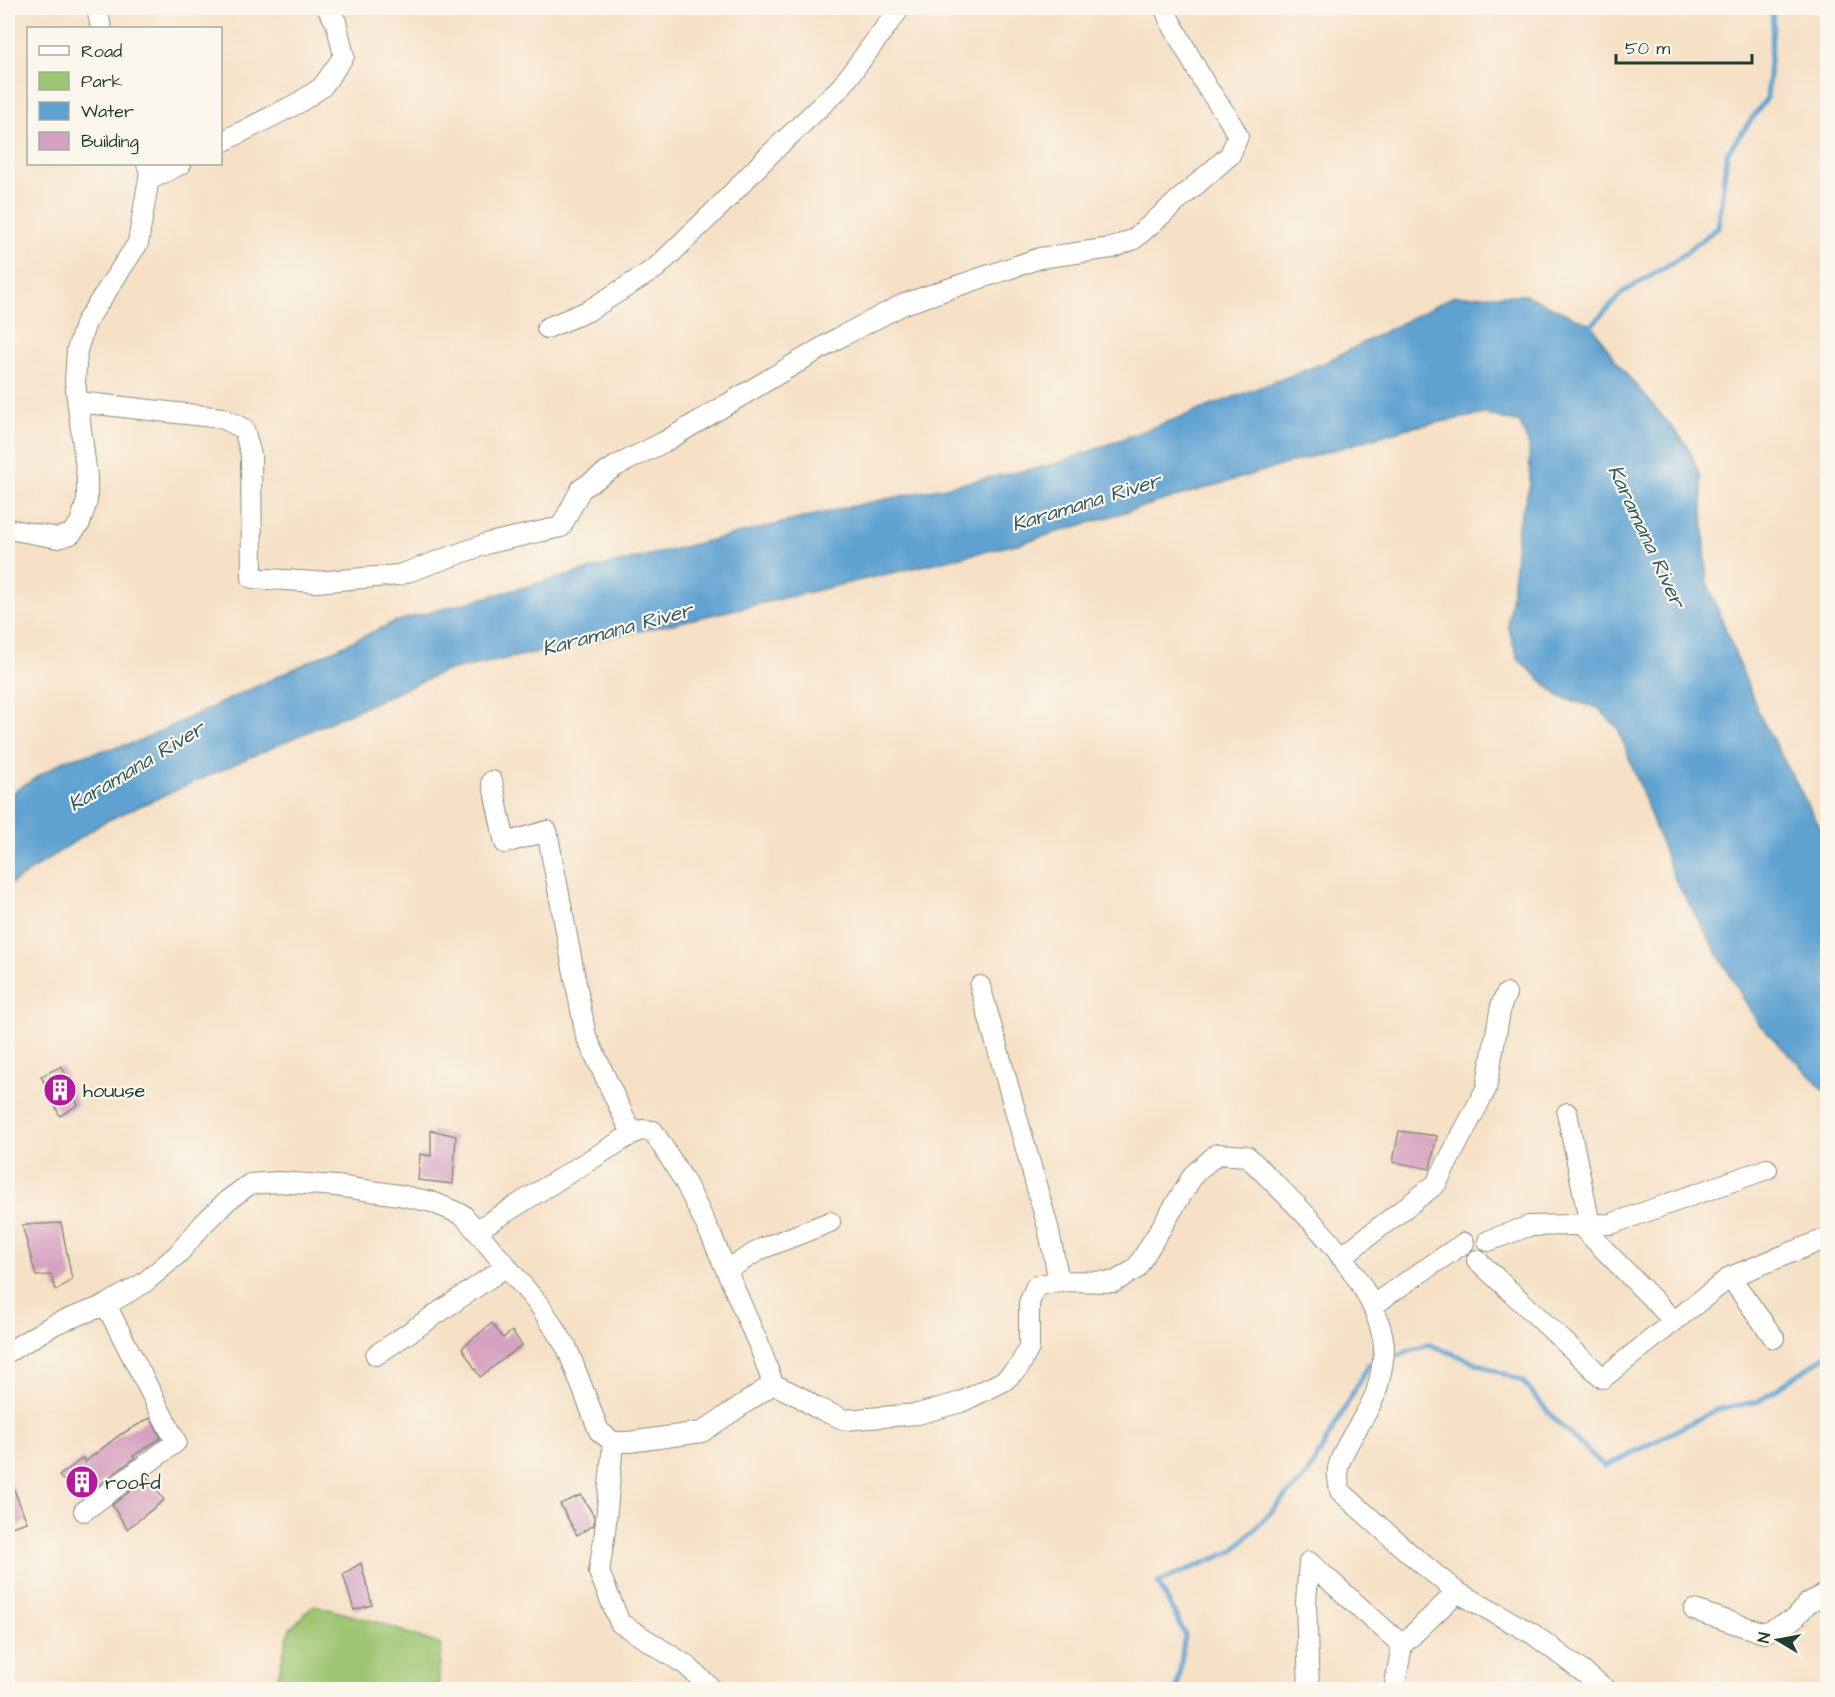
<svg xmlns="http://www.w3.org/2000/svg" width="1835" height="1697" font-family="'Architects Daughter',sans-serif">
<rect width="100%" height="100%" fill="#fbf7ec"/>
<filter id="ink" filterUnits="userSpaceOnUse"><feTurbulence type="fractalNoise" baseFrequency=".0167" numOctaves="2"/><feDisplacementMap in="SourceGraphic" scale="12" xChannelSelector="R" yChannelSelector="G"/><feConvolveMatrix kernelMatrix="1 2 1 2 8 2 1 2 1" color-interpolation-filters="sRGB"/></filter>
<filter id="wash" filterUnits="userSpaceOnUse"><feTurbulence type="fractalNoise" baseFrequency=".008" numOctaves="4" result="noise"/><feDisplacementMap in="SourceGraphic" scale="24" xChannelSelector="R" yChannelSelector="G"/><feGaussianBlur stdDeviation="1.35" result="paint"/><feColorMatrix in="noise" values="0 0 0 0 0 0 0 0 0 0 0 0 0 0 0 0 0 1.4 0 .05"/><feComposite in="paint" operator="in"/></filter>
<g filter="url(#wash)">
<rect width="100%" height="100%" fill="#f6e0c6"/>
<!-- green -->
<path fill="#9ec571" stroke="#5e8152" stroke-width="1.5" d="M314,1605L376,1622L441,1645L438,1689H275L289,1630Z"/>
<!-- water -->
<path fill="#5ea2d2" stroke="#3e7083" stroke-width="1.5" d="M1525,295L1592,325L1617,363L1687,445L1701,478L1707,582L1760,716L1827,840V1093L1757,1022L1674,878L1618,728L1598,708L1560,697L1518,659L1508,626L1515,566L1518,525L1530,485L1529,446L1520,423L1485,414L1408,428L1021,543L672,624L443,672L104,822L8,886V795L65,760L137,742L394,622L584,571L848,507L1056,464L1324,363L1454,296Z"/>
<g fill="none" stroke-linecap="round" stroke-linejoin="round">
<!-- stream -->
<path stroke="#5ea2d2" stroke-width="5" d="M1592,325L1623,292L1674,262L1718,227L1727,153L1767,98L1773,27L1772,8
M1398,1355L1428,1344L1522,1381L1556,1421L1605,1467L1716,1410L1759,1401L1828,1354
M1177,1690L1185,1634L1158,1582L1233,1551L1308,1474L1369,1364"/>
</g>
<g id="blocks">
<!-- building -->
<path fill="#d6a2c1" d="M62,1066L78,1105L60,1116L41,1076Z
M431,1130L456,1136L453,1184L418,1180L420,1154L431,1156Z
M1399,1131L1437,1136L1430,1169L1393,1162Z
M61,1223L72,1279L56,1291L51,1275L36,1276L22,1225Z
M492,1323L503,1338L512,1331L522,1345L480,1377L462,1348Z
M150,1418L161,1438L133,1456L135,1458L86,1494L81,1497L59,1476L83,1458L85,1462L118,1436Z
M8,1475L27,1522L8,1528Z
M148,1478L164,1500L127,1529L112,1505Z
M581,1495L594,1516V1525L577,1535L560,1504Z
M361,1563L372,1605L354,1610L343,1574Z"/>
</g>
</g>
<g filter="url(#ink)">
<use href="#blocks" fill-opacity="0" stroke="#8a8e7d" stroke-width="1.5"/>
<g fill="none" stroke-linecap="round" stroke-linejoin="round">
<!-- minor casing -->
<g stroke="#8a8e7d" stroke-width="22">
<path id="minor" d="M97,8L101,28
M220,143L300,102L322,87L344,56L336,22L327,8
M149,180L181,164
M547,328L588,311L656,268L718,208L769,155L841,87L897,12
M78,402L222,418L244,429L251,455L252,578L316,582L399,575L489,543L561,527L581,489L616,466L664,442L840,337L904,304L1040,258L1112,248L1134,239L1230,155L1238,136L1227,116L1206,86L1169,19L1165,8
M8,529L58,538L71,534L80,523L87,501V477L75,382L77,350L86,322L138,243L150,172L147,164
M492,781L505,843L547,831L586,1036L632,1134
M980,986L1048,1227L1059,1281
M1567,1113L1590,1225
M1581,1226L1674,1321
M477,1230L632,1134L642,1130L653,1131L685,1182L711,1235L761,1350L773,1384
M1488,1241L1529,1226L1611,1224L1767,1169
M1341,1257L1436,1184L1486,1089L1501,1006L1506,994
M1477,1260L1603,1378L1730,1277L1825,1239
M727,1270L761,1249L830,1222
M1730,1277L1774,1338
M1374,1306L1386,1296L1464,1243
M8,1352L55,1324L106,1305L144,1283L178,1254L205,1222L228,1200L250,1184L278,1182L337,1186L399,1195L432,1202L463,1215L540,1306L567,1348L599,1431L613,1442H629L702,1432L773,1384L800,1397L815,1407L845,1420L918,1414L961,1402L1004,1381L1019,1367L1029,1348V1303L1036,1286L1059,1281L1114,1282L1136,1269L1194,1174L1217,1154L1247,1156C1295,1205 1375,1274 1384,1345C1385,1355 1379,1385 1375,1395C1366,1418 1347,1439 1339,1464C1336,1471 1339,1483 1340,1491L1409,1553L1457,1592L1533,1634L1607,1690
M376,1355L507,1266
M613,1442L605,1532L599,1572L620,1623L686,1665L713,1690
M84,1511L176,1442L106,1305
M1694,1610L1764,1633L1793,1620L1808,1603L1828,1592
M1309,1690L1306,1602L1309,1562L1402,1645
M1394,1690L1402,1645L1457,1592"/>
</g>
<!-- minor -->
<use href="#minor" stroke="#fff" stroke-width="20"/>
</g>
</g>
<!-- icons -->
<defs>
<g id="building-disc" transform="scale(1.725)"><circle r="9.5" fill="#b5179e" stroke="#fbf7ec"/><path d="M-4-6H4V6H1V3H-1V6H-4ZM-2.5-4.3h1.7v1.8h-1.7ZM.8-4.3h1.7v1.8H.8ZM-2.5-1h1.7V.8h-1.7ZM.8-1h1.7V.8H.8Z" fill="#fff"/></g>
</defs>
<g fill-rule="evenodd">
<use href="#building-disc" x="60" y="1090"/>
<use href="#building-disc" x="82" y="1482"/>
</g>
<g text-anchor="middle" stroke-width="4.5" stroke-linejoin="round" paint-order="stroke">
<!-- poi labels -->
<g font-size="20" fill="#1f3d34" stroke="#fbf7ec" text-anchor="start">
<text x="83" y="1097">houuse</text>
<text x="105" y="1489">roofd</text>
</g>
<!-- water labels -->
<g font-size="21" font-style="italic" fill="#325b63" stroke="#fbf7ec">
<text transform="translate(1086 502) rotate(-17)" y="7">Karamana River</text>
<text transform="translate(1647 536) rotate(65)" y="7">Karamana River</text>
<text transform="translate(617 629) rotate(-15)" y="7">Karamana River</text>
<text transform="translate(136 766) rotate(-31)" y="7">Karamana River</text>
</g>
</g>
<!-- margin -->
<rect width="1835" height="1697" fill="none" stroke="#fbf7ec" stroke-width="30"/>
<!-- legend -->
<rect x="27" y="27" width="195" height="138" fill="#fbf7ec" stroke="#a3ada2" stroke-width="1.5"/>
<rect x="39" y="46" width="30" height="9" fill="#ffffff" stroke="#a3ada2" stroke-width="1.5"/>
<text x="81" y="57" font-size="18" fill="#1f3d34">Road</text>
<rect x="39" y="72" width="30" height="18" fill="#9ec571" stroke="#a3ada2" stroke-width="1.5"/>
<text x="81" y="87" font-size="18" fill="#1f3d34">Park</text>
<rect x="39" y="102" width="30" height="18" fill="#5ea2d2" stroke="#a3ada2" stroke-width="1.5"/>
<text x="81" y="117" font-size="18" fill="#1f3d34">Water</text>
<rect x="39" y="132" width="30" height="18" fill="#d6a2c1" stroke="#a3ada2" stroke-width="1.5"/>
<text x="81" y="147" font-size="18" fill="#1f3d34">Building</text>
<!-- north arrow -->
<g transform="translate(1778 1640) rotate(280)" stroke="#fbf7ec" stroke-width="4.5" paint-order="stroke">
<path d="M0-4.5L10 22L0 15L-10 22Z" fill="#1f3d34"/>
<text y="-9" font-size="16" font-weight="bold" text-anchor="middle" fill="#1f3d34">N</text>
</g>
<!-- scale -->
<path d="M1616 54v9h136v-9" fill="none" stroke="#1f3d34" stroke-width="3"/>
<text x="1625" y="54" font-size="18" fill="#1f3d34" stroke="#fbf7ec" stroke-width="4.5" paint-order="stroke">50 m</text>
</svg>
